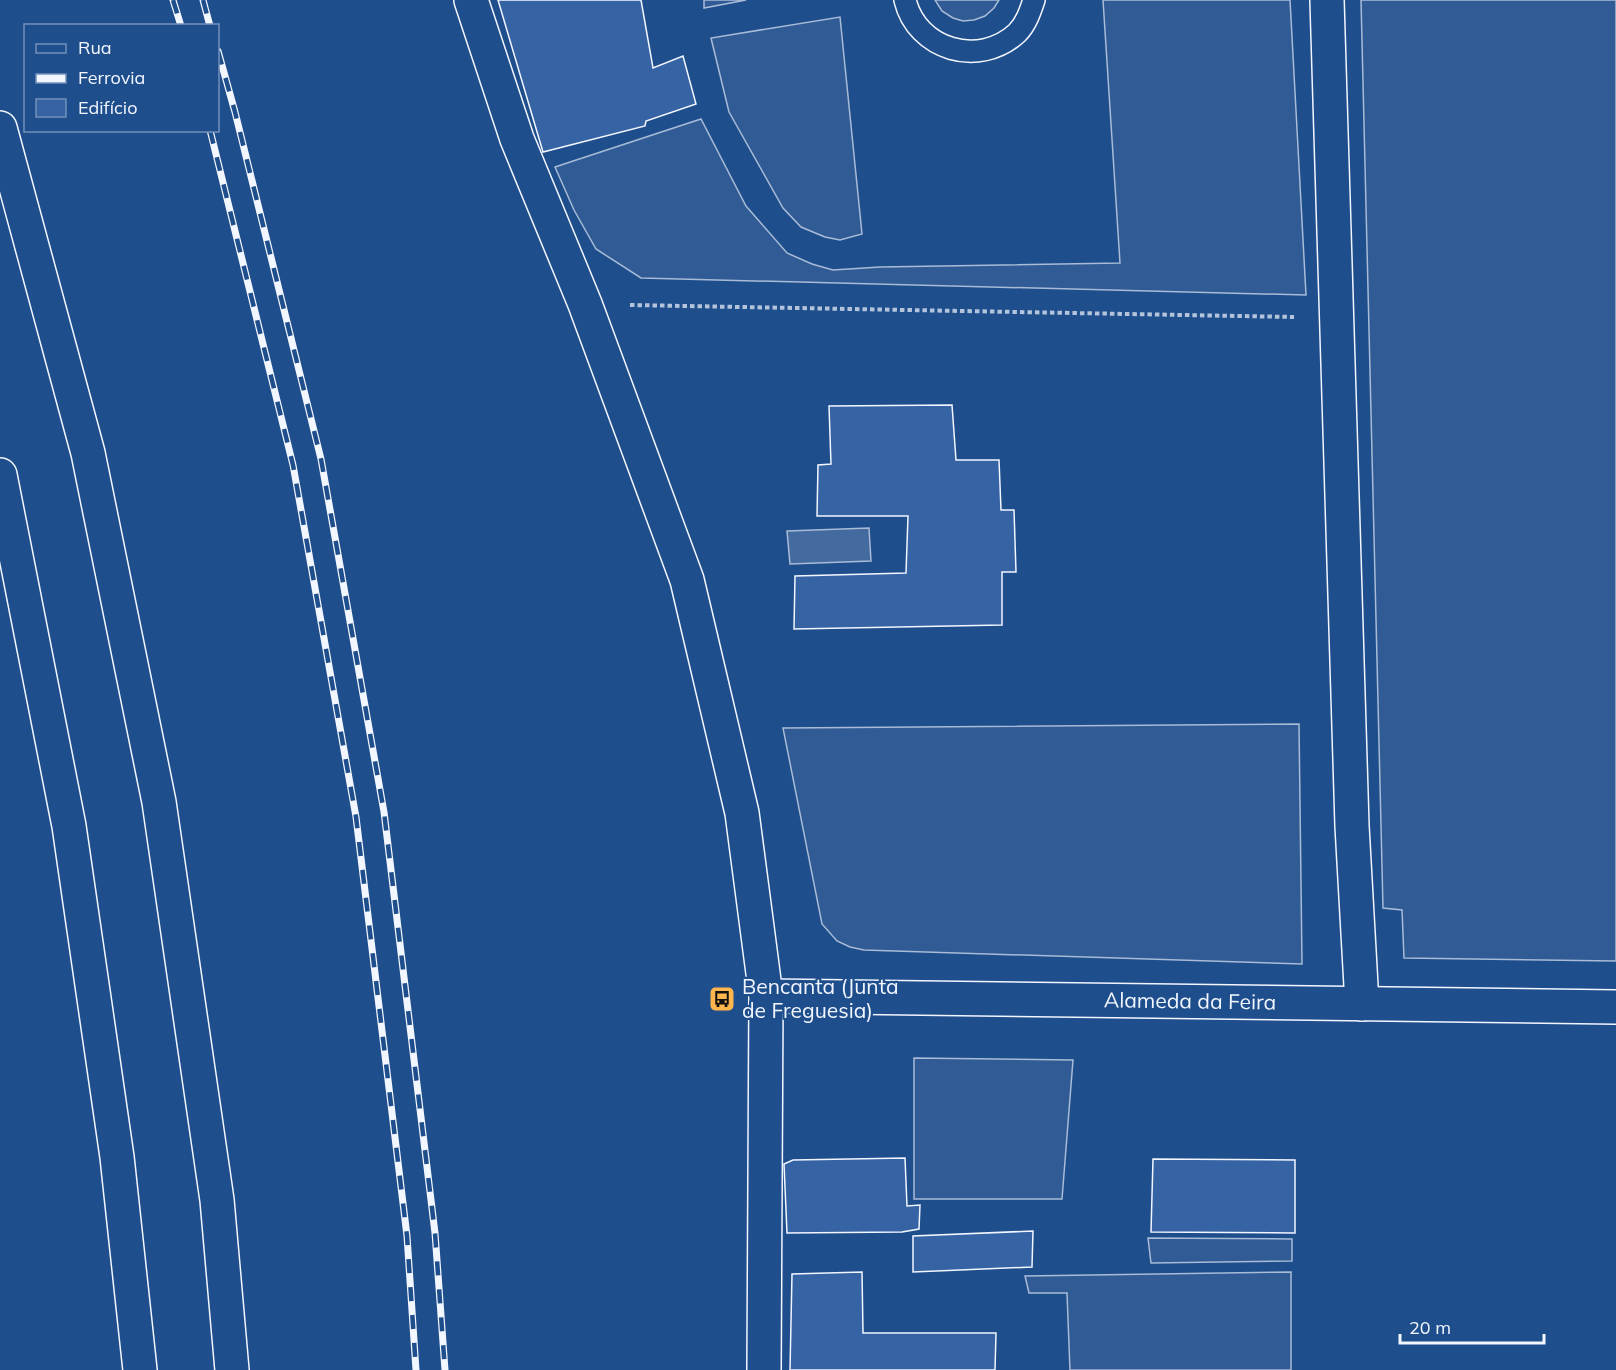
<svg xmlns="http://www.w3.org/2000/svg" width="1616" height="1370" font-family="Mulish,sans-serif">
<rect width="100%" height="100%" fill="#1f4e8c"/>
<!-- built -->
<path fill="#305b95" stroke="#a8bbd7" stroke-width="1.5" d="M704,0H746L704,8Z
M935,0H999L994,8L985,16L974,20L963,21L953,18L942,11Z
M1103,0H1290L1306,295L641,278L596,249L574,210L555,167L701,119L746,206L787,253L812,264L833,270L880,267L1120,263Z
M1361,0H1616V961L1404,958L1402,910L1383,908Z
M840,17L862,234L840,240L825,237L801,227L783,208L729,112L711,38Z
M1299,724L1302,964L864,950L850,947L837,941L822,924L783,728Z
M914,1058L1073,1060L1062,1199H914Z
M1148,1238L1292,1239V1261L1151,1263Z
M1291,1272V1370H1070L1067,1293H1029L1025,1276Z"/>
<!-- water -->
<path fill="#446ba0" stroke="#a8bbd7" stroke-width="1.5" d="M869,528L871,561L790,564L787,531Z"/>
<!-- building -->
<path fill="#3563a3" stroke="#f2f6ff" stroke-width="1.5" d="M498,0H641L653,68L683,56L696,104L646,121L645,126L543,152Z
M952,405L956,460H999L1001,510H1014L1016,572H1002V625L794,629L795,576L906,573L908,516H817L818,465L831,464L829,406Z
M905,1158L907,1206L920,1205L919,1229L902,1232L787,1233L784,1164L793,1160Z
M1153,1159L1295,1160V1233L1151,1232Z
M1033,1231L1032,1267L913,1272V1236Z
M862,1272L863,1333H996L995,1370H790L792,1274Z"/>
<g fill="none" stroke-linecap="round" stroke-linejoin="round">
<!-- lane casing -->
<g stroke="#f2f6ff" stroke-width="24">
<path id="lane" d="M905,0C917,50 979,68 1017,33C1026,24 1030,12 1034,0"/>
</g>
<!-- street casing -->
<g stroke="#f2f6ff" stroke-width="36">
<g id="street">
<path d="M471,0L517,139L585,304L687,580L742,813L766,996L764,1370"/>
<path d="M1327,0L1352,826L1362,1004"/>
<path id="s1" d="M766,996L1616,1007"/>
</g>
</g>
<!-- highway casing -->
<g stroke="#f2f6ff" stroke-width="36">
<path id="highway" d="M0,128L88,453L159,802L217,1200L232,1370
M0,475L69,826L117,1157L140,1370"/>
</g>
<!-- path -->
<path stroke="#b3c4dc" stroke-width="4" stroke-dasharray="4.5 3" stroke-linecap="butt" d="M630,305L1294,317"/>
<!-- lane -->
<use href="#lane" stroke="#1f4e8c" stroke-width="21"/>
<!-- street -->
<use href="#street" stroke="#1f4e8c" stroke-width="33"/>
<!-- highway -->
<use href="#highway" stroke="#1f4e8c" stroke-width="33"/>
<!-- rail casing -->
<g stroke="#f2f6ff" stroke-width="7">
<path id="rail" d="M173,0L181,26
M203,0L210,26
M218,51L235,112L321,459L384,812L435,1233L445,1370
M210,130L293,465L356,817L407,1236L416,1370"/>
</g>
<!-- rail -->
<use href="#rail" stroke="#1f4e8c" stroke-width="4.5" stroke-dasharray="14" stroke-linecap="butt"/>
</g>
<!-- icons -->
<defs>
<g id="bus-square" transform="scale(1.35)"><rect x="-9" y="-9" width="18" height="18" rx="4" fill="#ffb74d" stroke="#1f4e8c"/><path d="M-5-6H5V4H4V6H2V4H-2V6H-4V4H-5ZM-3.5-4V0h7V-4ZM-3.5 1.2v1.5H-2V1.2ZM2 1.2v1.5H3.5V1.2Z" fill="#111"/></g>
</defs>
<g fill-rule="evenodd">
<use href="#bus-square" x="722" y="999"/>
</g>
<g text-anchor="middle" stroke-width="4.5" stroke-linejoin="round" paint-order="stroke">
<!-- poi labels -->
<g font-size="21" fill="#f2f6ff" stroke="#1f4e8c" text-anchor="start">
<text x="742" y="994">Bencanta (Junta<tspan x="742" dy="24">de Freguesia)</tspan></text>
</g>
<!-- street labels -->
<g font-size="21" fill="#f2f6ff" stroke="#1f4e8c">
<text dy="7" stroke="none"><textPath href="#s1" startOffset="424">Alameda da Feira</textPath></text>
</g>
</g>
<!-- legend -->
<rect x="24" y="24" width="195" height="108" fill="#1f4e8c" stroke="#7391ba" stroke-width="1.5"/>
<rect x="36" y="44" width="30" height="9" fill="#1f4e8c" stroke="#7391ba" stroke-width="1.5"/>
<text x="78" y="54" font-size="18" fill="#f2f6ff">Rua</text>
<rect x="36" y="74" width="30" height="9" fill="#f2f6ff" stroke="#7391ba" stroke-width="1.5"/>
<text x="78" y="84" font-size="18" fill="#f2f6ff">Ferrovia</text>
<rect x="36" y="99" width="30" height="18" fill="#3563a3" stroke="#7391ba" stroke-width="1.5"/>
<text x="78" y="114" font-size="18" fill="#f2f6ff">Edifício</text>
<!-- scale -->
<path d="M1400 1334v9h144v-9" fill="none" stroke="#f2f6ff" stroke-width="3"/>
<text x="1409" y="1334" font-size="18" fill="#f2f6ff" stroke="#1f4e8c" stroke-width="4.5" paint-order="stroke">20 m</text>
</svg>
